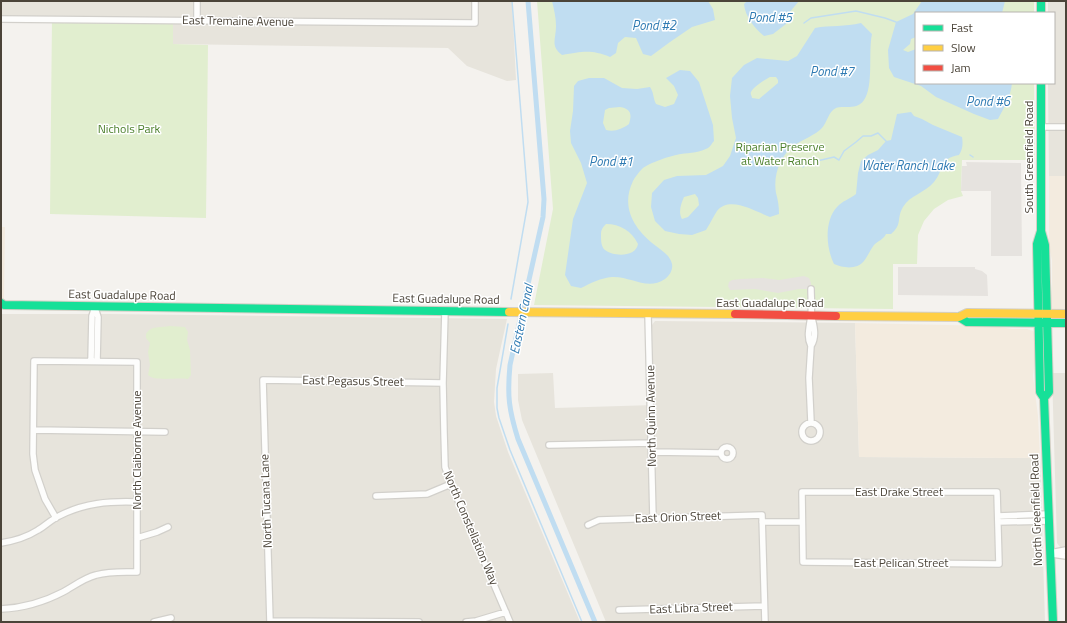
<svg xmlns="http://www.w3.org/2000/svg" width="1067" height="623" font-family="'Titillium Web',sans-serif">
<rect width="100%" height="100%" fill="#f4f2ee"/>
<!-- residential -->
<path fill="#e7e4dc" d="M1,1H512L516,80L507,81L467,66L448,48L173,44V18L1,17Z
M1048,1H1066V176H1049L1048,83H1054V13H1048Z
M1,314H108L507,319L496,369L494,402L496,416L508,452L580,622H1Z
M655,321L855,323L859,457L1040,458L1045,622H606L522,420L518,400V374L553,373L555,408L654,405L652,325Z
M1052,373H1066V547H1060L1057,543Z"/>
<!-- commercial -->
<path fill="#f3ebdf" d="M1049,176H1066V311L1053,310L1050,305L1052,285V260L1049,247Z
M1,227H5L4,299L1,298Z
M855,323L993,326L1012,329H1027L1033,331L1035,335V359L1033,376L1038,416L1040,458L859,457Z"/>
<!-- green -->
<path fill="#e1eecf" d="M537,1H1034V13H916V83H1034L1035,160H962L961,191L963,196L948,200L934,209L924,221L918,235L917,264H893V309L534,305L553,209Z
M52,18L173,22V44L208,45L206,218L50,214Z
M170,326L185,327L188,332L187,340L190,350L191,375L188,379C177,377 155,382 148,375L150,365L148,352L150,343L146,338V334C151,325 161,328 170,326Z"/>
<!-- parking -->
<path fill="#e6e3df" d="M966,162L1021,163L1022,256H991V191H961L962,166H967Z
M898,267H975V269L982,271L987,275L988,296L898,295Z
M804,276L809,278L811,283V289H799L778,293L755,289L730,290L728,286L729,282L732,280L741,279L763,278L779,280Z"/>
<!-- water -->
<path fill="#c0ddf1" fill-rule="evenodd" d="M552,1H708L713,9L715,20L692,27L670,42L651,56L643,54L636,38L625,37L618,43L616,53L610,57C590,49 582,52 562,55C550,46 556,39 556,26C556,18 554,9 552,1Z
M747,1H799L789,13L786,24L773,34L764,36C754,28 745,16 744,4Z
M922,1H1005L1002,13H916V37L911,39L910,44L903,50L908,52L916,49V83H1012C1011,96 1004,108 998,119L990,120L974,114L936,97L921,86L894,77L889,68L888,50L896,22L913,14Z
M861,23L872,34C868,52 874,86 864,100C857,111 843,105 836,108C828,112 827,123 822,128C817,134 800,141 793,146C780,157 773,175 776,193C778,200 779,206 779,214L770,217C756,212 730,195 717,211C713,217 710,224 706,230L692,235L679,234L665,231L655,221L651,207L652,193L664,180L677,176L706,175L723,166L730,156L736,138L732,118L730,96L732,78L744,65L757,58L788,61L797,56L815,28C830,25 845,27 861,23ZM770,77H776L778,80V83L759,99L752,98C752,96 750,94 751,92C753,87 766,79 770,77ZM695,194L698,198L699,205L688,217L682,219C678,212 681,204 684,197Z
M680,70L690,71L699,82L713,125L714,141C712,143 710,147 708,148C701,152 690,153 681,154C673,155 648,163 642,169C639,172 635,177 633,181C620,208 635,230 656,246C662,251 670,255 672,264C673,270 670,275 665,279C647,291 631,276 612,277C601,278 591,283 581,288L571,286L565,275L573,219L587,183L581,163L571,143L570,131L573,111L574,86L578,81L589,78H604L622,88L637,89L650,87C654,93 653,98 656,104L665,107L674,104L678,95L674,86L666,78ZM620,107C631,109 632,114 629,124C622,129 615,132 606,130L603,123L605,110L609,108ZM606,224C620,224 632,231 638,244C636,257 614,257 605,250C601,247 601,240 601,235C601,230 602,228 606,224Z
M911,112L914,116L922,119L933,125L962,137C963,143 963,149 959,155C938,159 945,169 934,182C925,193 910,195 903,207C896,219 903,224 891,234H886C884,239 878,241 874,245C870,250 868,256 864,261C857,270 843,268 834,264C826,248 824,221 837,207C842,201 850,199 856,194L858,173L861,161L868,155L878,150L886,141L891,140L897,114Z"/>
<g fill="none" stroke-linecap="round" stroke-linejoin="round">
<!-- stream -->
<path stroke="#c0ddf1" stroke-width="1.5" d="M804,23L811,18L856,11L885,18L896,22
M970,155L973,157
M803,167L807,161L812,158L817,161L834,157L839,160L844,151L856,142L863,136H871L878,133L886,141
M511,299L528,202L512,1
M508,324L497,388V408L499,418L510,450L582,622"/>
<!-- canal -->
<path stroke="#c0ddf1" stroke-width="5" d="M528,1L544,199L543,217L510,365C507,396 509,410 518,439L595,622"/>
<!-- street casing -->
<g stroke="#d2d0cb" stroke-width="8">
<path id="street" d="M1,19L475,23V1
M197,21V1
M1041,127H1066
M811,289C811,297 812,306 811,315C810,326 806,336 811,346
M95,308L98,317L97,361
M445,311L443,383L444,432L445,467L451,484L510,622
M648,314L653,518
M91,361L92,316L95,307
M811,422L809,378L811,346C817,337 814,325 811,315
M802 432a9 9 0 1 1 18 0a9 9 0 1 1-18 0Z
M34,430L165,432
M549,445L652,443
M721 453a6 6 0 1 1 12 0a6 6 0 1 1-12 0Z
M652,452L721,453
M802,492H997L999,564L803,562Z
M376,496L427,494L451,484
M998,516L1048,514
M762,522H802
M998,522L1049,521
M588,525L599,520L762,515L765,622
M137,538L157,532L168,527
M1,543C14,541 27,537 38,530C45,526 52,519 59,516C84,503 109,501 137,502
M1050,553L1066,550
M1052,554L1066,556
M1,609C22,608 44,602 63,592C74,586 84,578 96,575C110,571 123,572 137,572V362L34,361L33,454L35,470L45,499L56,518
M619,610L764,606
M270,621L419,622
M154,622L171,618
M270,622L263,380L443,383
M466,622L476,621L506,612"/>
</g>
<!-- fast casing -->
<g stroke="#d3cfc5" stroke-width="10">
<path id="fast" d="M1041,1V13
M1041,83V231L1045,245L1049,392L1044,398
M1041,231L1037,244L1040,392L1044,398L1053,622
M1,303L4,305L509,312
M959,317L967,322L1066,323"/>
</g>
<!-- slow casing -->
<g stroke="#d3cfc5" stroke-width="10">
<path id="slow" d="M509,312L735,314
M836,316L959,317L967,313L1066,314"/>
</g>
<!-- jam casing -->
<g stroke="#d3cfc5" stroke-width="10">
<path id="jam" d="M735,314L836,316"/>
</g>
<!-- street -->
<use href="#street" stroke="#fdfdfc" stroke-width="5.5"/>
<!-- fast -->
<use href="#fast" stroke="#16e098" stroke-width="8"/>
<!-- slow -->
<use href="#slow" stroke="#ffcf43" stroke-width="8"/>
<!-- jam -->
<use href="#jam" stroke="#f24e42" stroke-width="8"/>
</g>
<g text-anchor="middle" stroke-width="3" stroke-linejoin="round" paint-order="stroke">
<!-- street labels -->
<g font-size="12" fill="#4b4439" stroke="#fff">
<text transform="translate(238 21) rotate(1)" y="4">East Tremaine Avenue</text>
<text transform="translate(1029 157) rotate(-90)" y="4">South Greenfield Road</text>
<text transform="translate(122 295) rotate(1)" y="4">East Guadalupe Road</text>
<text transform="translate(446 299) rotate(1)" y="4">East Guadalupe Road</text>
<text x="770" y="307">East Guadalupe Road</text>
<text transform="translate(353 381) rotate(1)" y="4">East Pegasus Street</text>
<text transform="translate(651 416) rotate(-91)" y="4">North Quinn Avenue</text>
<text transform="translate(137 450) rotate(-90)" y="4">North Claiborne Avenue</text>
<text x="899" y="496">East Drake Street</text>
<text transform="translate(266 501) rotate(-92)" y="4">North Tucana Lane</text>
<text transform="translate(1036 510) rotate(-92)" y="4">North Greenfield Road</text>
<text transform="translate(678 517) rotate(-2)" y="4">East Orion Street</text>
<text transform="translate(471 528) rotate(67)" y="4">North Constellation Way</text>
<text x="901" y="567">East Pelican Street</text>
<text transform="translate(691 608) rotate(-2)" y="4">East Libra Street</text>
</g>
<!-- park labels -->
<g font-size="12" fill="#4a7f2a" stroke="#fff">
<text x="129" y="133">Nichols Park</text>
<text x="780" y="151">Riparian Preserve<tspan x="780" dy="14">at Water Ranch</tspan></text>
</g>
<!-- water labels -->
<g font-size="13" font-style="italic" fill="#2e7ab2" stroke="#fff">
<text x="770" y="22">Pond #5</text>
<text x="654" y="30">Pond #2</text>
<text x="832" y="76">Pond #7</text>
<text x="988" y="106">Pond #6</text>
<text x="611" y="166">Pond #1</text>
<text x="908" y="170">Water Ranch Lake</text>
<text transform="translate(521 319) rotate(-78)" y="5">Eastern Canal</text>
</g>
</g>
<!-- border -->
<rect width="1067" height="623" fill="none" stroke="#4b4439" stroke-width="4"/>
<!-- legend -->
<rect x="915" y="12" width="140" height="72" fill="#ffffff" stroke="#b7b4b0"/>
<rect x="923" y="25" width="20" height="6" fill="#16e098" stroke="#b7b4b0"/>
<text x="951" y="32" font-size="12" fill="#4b4439">Fast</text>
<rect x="923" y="45" width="20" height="6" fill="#ffcf43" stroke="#b7b4b0"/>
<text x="951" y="52" font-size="12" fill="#4b4439">Slow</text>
<rect x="923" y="65" width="20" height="6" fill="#f24e42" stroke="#b7b4b0"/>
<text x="951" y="72" font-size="12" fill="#4b4439">Jam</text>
</svg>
